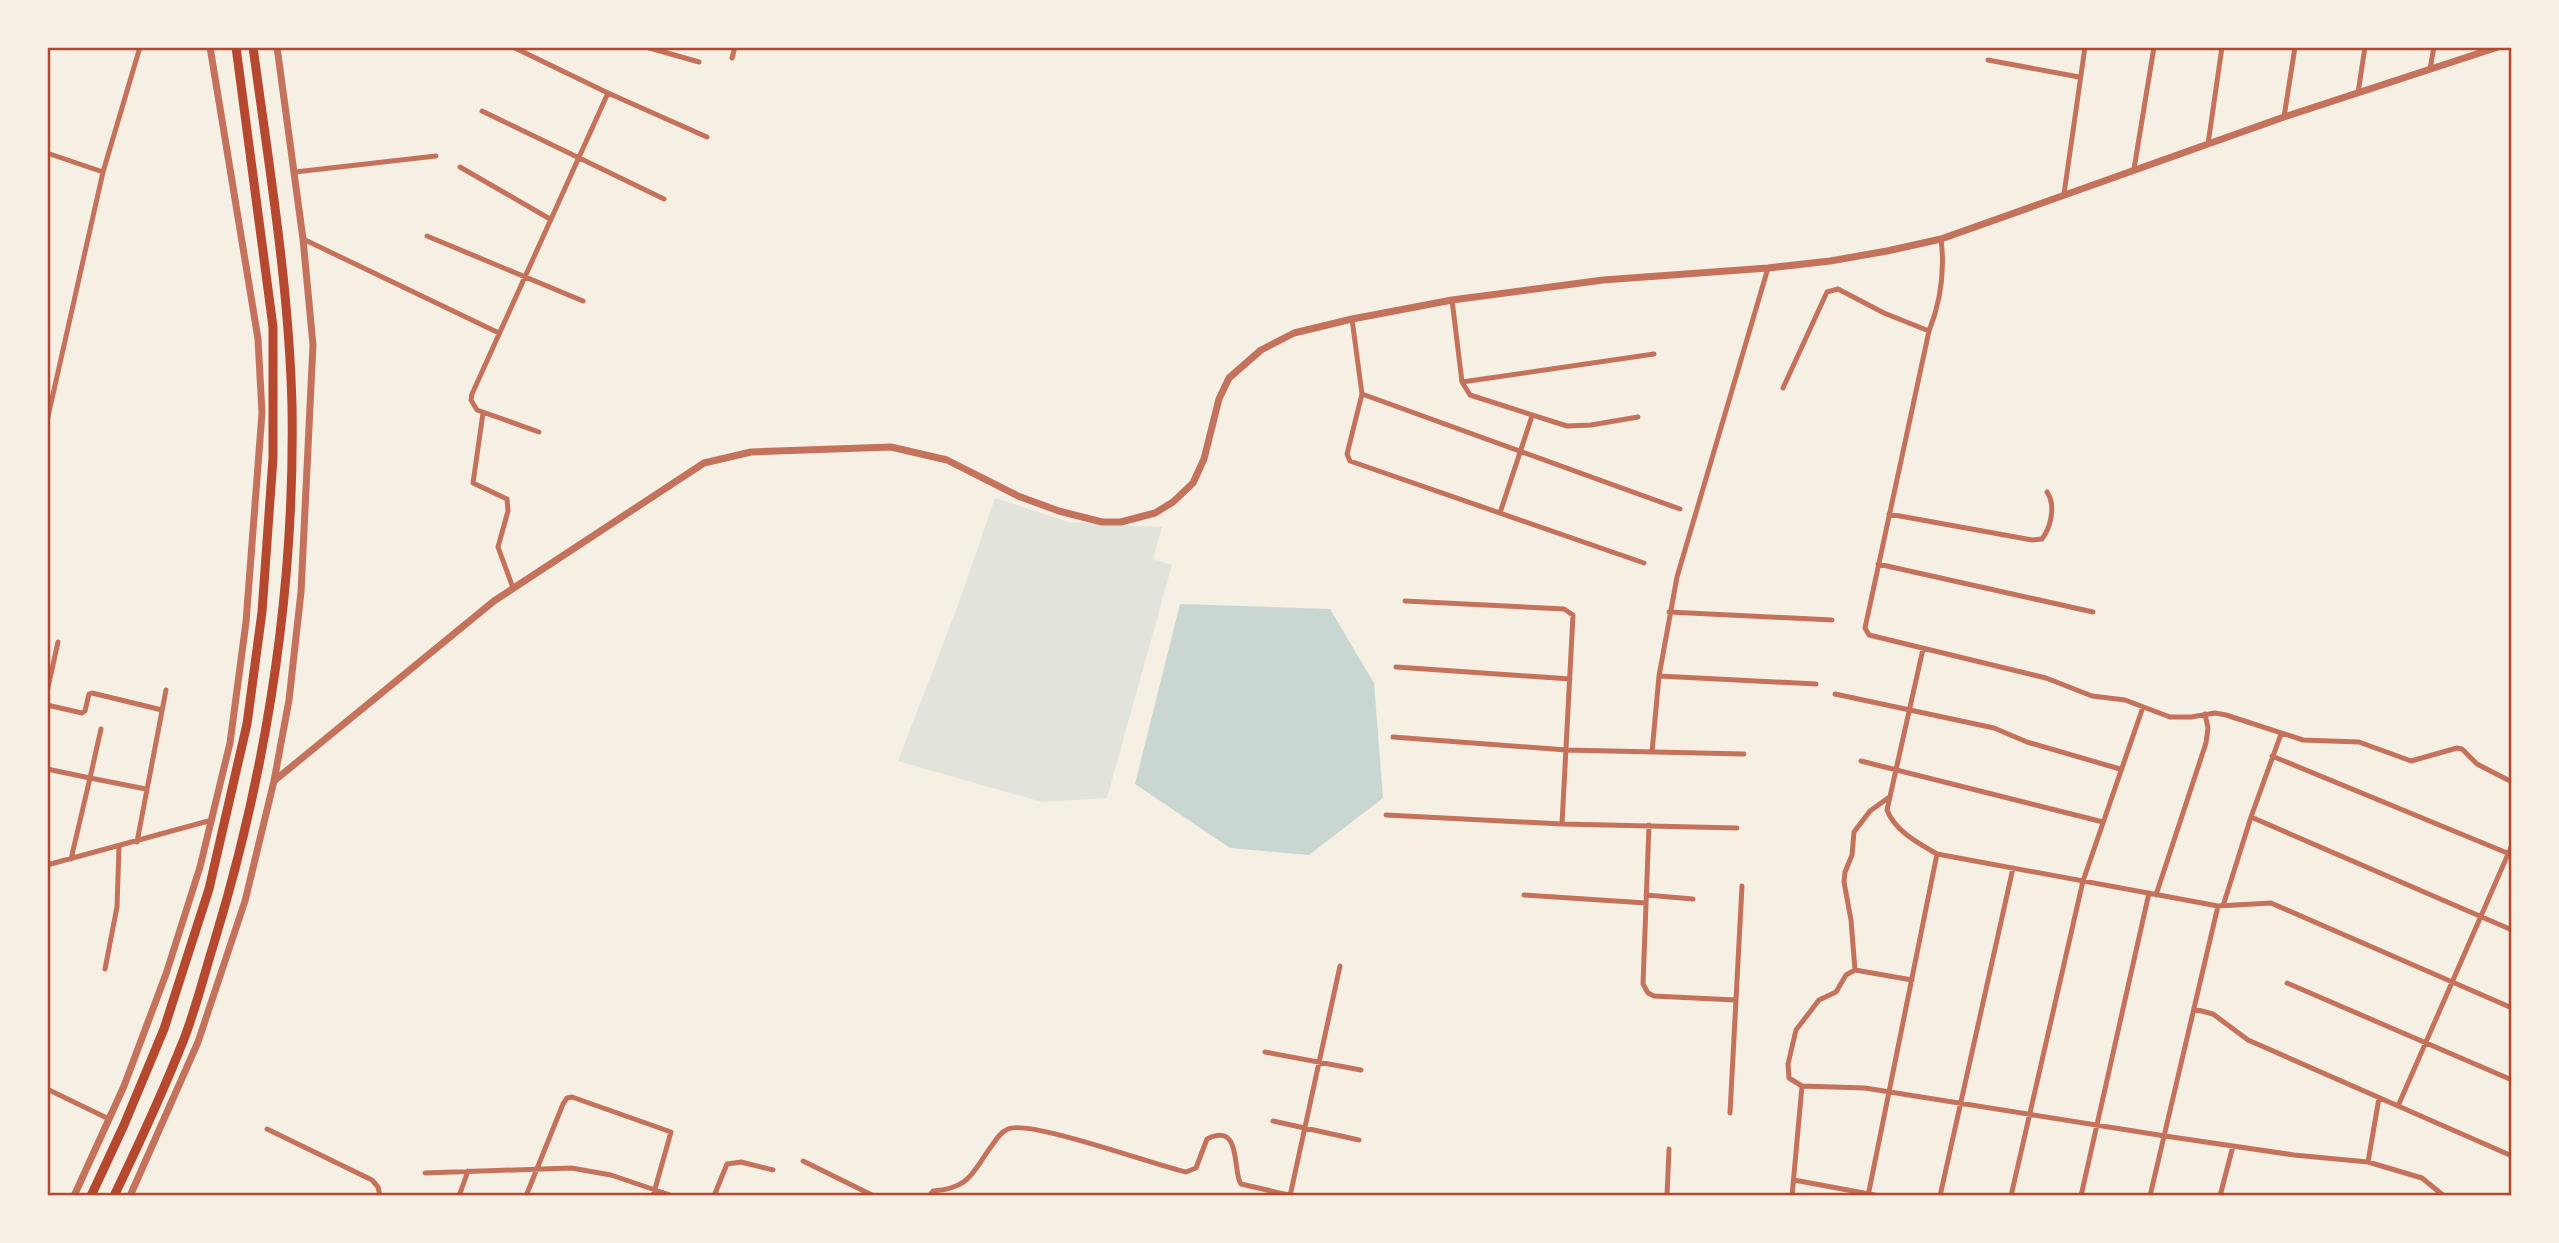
<svg xmlns="http://www.w3.org/2000/svg" width="2559" height="1243" font-family="'Sofia Sans Condensed',sans-serif">
<rect width="100%" height="100%" fill="#f6efe4"/>
<!-- green -->
<path fill="#e2e4dc" d="M995,498L1068,522L1162,527L1153,559L1172,565L1107,798L1042,802L898,761L958,605Z"/>
<!-- water -->
<path fill="#c9d6d2" d="M1180,604L1330,609L1374,683L1383,798L1309,855L1230,848L1135,784Z"/>
<g fill="none" stroke-linecap="round" stroke-linejoin="round">
<!-- minor -->
<path stroke="#c5725c" stroke-width="5" d="M646,47L699,62
M515,48L608,93L472,394L471,400L477,410L539,432
M732,58L735,47
M1988,60L2079,77
M2430,69L2434,47
M608,93L707,137
M2358,93L2365,47
M482,111L664,199
M2284,117L2295,47
M2208,144L2222,47
M47,153L103,172
M460,167L550,219
M2134,169L2154,47
M295,172L436,156
M2064,194L2085,47
M427,236L583,301
M303,239L499,333
M1941,239C1945,271 1941,301 1929,331L1865,628L1869,635L2046,678L2092,696L2125,700L2170,717H2191L2215,713L2226,715L2303,740L2359,742L2411,761L2457,748L2462,749L2477,764L2512,782
M1452,300L1462,382L1470,395L1567,426L1591,425L1638,417
M1352,319L1362,394L1347,454L1350,461L1644,563
M1462,382L1654,354
M1783,388L1827,292L1838,289L1884,313L1929,331
M1362,394L1680,509
M483,413L473,483L507,499L508,511L498,547L513,588
M47,421L103,172L140,47
M1500,513L1532,416
M1889,514L2032,540L2042,539C2051,527 2056,505 2047,492
M1878,564L2093,612
M1405,601L1564,609L1573,615L1562,824
M1669,612L1832,620
M1923,649L1887,810C1895,831 1918,843 1937,854L2218,906L2271,903L2512,1008
M1396,667L1570,679
M1659,676L1816,684
M47,692L58,642
M1835,694L1994,728L2027,742L2120,769
M47,705L82,713L85,711L89,694L92,693L162,710
M101,729L90,778L146,789
M1393,737L1566,750L1744,754
M1652,752L1659,676L1677,577L1768,268
M2272,756L2512,855
M1861,761L2103,822
M47,769L90,778L71,859
M1386,815L1562,824L1737,828
M2251,817L2512,930
M1649,825L1643,984L1648,993L1654,996L1735,1000
M137,842L166,690
M47,865L212,820
M1524,895L1646,903
M1646,895L1693,899
M2156,895L2206,743L2208,728L2205,714
M2223,906L2251,817L2281,734
M105,969L117,907L119,847
M1855,970L1851,920L1844,882L1845,872L1852,855L1854,832L1870,811L1888,798
M2287,983L2512,1080
M2194,1009L2213,1014L2248,1040L2512,1156
M1265,1052L1361,1070
M1802,1086L1789,1078L1788,1064L1796,1030L1819,1000L1836,992L1846,975L1855,970L1912,980
M47,1089L109,1119
M2398,1106L2512,845
M1730,1113L1742,886
M1273,1121L1359,1140
M267,1129L372,1180L378,1187L380,1196
M803,1161L874,1196
M2368,1162L2379,1098
M425,1173L571,1168L611,1175L673,1196
M1794,1180L1880,1196
M459,1196L468,1171
M526,1196L563,1104L567,1098L572,1097L671,1132L653,1196
M714,1196L727,1164L741,1162L773,1170
M929,1196L933,1191C971,1188 972,1172 993,1144C997,1138 1001,1132 1008,1129C1029,1119 1154,1165 1186,1172L1196,1168L1207,1139C1243,1121 1232,1173 1241,1184L1293,1196
M1290,1196L1340,966
M1667,1196L1669,1149
M1792,1196L1802,1086L1865,1088L2165,1136L2294,1155L2368,1162L2422,1178L2444,1196
M1868,1196L1937,854
M1940,1196L2013,868
M2011,1196L2083,881L2143,707
M2081,1196L2149,893
M2150,1196L2218,906
M2220,1196L2233,1146"/>
<!-- tertiary -->
<path stroke="#c5725c" stroke-width="7" d="M274,781L494,601L704,463L751,452L891,447L947,460L1018,496L1059,511L1102,522H1121L1155,513L1173,502L1193,483L1204,459L1219,399L1229,378L1261,350L1294,333L1352,319L1452,300L1603,280L1768,268L1830,261L1887,251L1941,239L2284,117L2498,47
M74,1196L124,1086L166,974L200,867L230,743L246,622L262,413L258,339L210,47
M130,1196L198,1042L245,901L274,781L289,700L301,592L313,345L303,239L277,47"/>
<!-- trunk -->
<path stroke="#b5482f" stroke-width="9" d="M91,1196L124,1125L164,1029L209,889L247,724L262,612L273,458V327L236,47
M114,1196C139,1144 163,1092 184,1039C196,1008 204,975 214,943C267,769 295,588 292,406C289,286 269,166 253,47"/>
</g>
<!-- border -->
<rect width="2559" height="1243" fill="none" stroke="#f6efe4" stroke-width="98"/>
<rect x="49" y="49" width="2461" height="1145" fill="none" stroke="#b5482f" stroke-width="2.5"/>
</svg>
